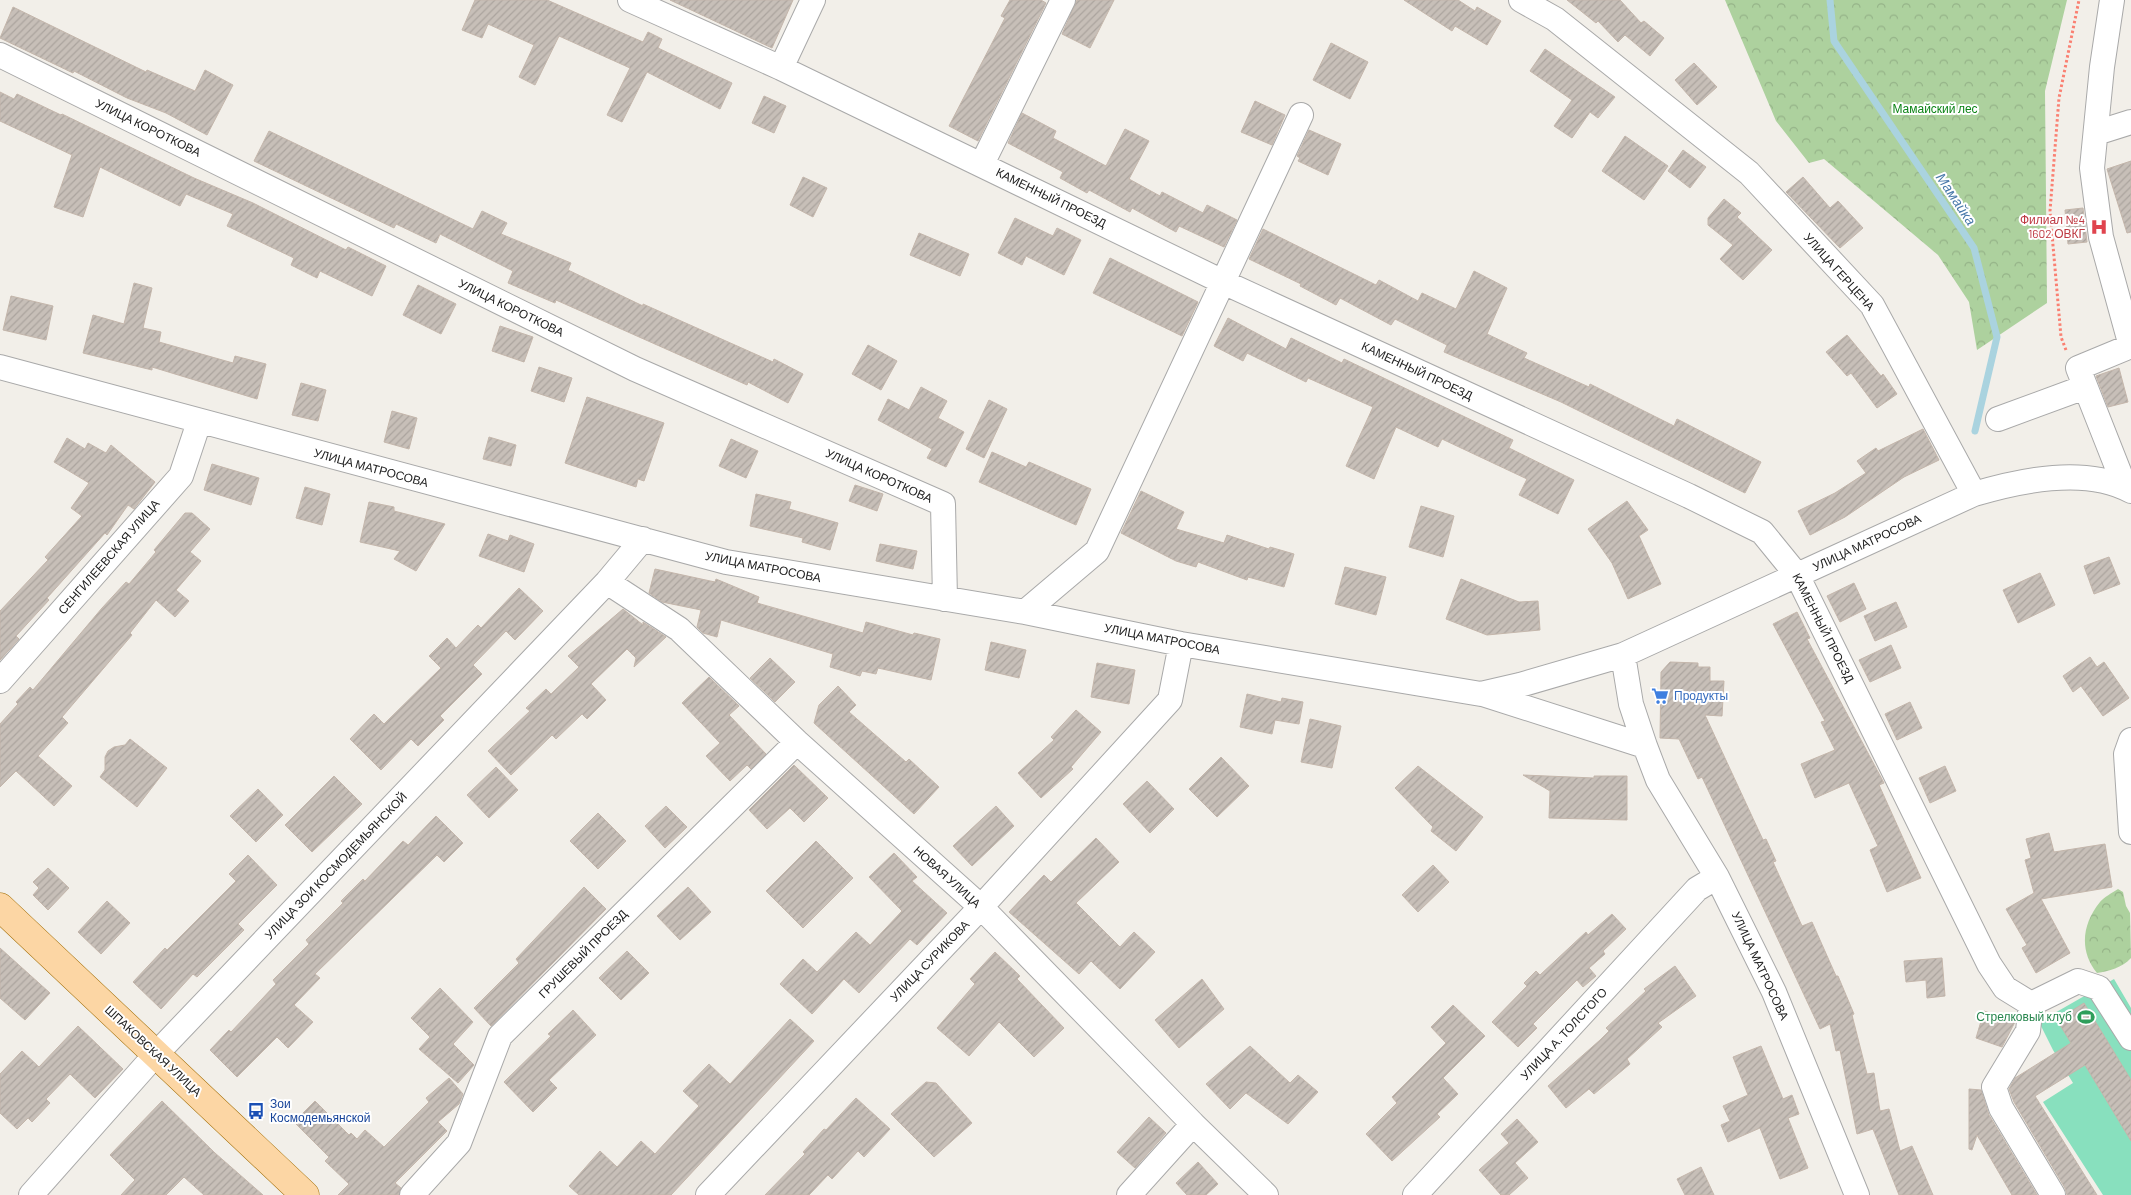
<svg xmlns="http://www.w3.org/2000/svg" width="2131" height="1195" font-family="Barlow,sans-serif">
<defs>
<pattern id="forest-crowns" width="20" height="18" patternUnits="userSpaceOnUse" patternTransform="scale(1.25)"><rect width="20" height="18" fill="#add19e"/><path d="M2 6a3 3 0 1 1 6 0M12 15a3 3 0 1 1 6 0" fill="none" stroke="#95b388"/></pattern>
<pattern id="building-hatch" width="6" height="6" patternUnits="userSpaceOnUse" patternTransform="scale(1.25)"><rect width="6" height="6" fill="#c7bfb8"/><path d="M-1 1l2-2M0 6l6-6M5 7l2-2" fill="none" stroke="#aba49e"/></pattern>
</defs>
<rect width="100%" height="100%" fill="#f2efe9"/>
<!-- forest -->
<path fill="url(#forest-crowns)" d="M1725,0H2067L2045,91L2047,303L1977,350L1969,302L1938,255L1824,159L1809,163L1776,121Z
M2118,889L2123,892L2126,906L2130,913L2131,958C2122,968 2109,971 2097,973C2079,951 2082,924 2100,902C2104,897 2112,893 2118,889Z"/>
<!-- pitch -->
<path fill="#88e0be" d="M2114,979L2131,1008V1195H2103L2043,1102L2073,1083L2053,1050L2039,1022Z"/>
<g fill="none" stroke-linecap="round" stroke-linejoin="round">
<!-- stream -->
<path stroke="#aad3df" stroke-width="7" d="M1830,0L1834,41L1974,248L1997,337L1975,431"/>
</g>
<!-- building -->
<path fill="url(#building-hatch)" stroke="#c4b6ab" d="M475,0H547L643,42L648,32L662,39L658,48L732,83L720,109L647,72L622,122L607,115L630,68L559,36L535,85L519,77L534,45L488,24L482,38L462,30Z
M670,0H793L772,48Z
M1010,0H1041L1046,3L978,141L949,126L1005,18L1001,16Z
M1077,0H1114L1090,48L1062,34Z
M1404,0H1458L1475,11L1477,7L1501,21L1487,45L1455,26L1452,31Z
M1567,0H1620L1641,23L1644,21L1664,38L1650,56L1625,35L1618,42L1598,21L1596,23Z
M13,7L146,72L147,70L195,91L205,70L233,85L207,135L166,113L127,98L74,71L73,73L0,38Z
M1331,43L1368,62L1350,99L1313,80Z
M1545,49L1615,97L1598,118L1590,112L1572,138L1554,126L1572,100L1530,71Z
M1694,63L1717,87L1697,105L1675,80Z
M0,92L14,99L17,94L61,115L62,114L194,178L253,203L346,250L348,247L386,266L372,296L320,271L317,278L291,265L294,258L227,226L233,214L186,194L180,206L100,167L83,217L54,207L72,155L0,121Z
M764,96L786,106L774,133L752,123Z
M1255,101L1285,115L1272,145L1241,132Z
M1022,113L1056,131L1053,138L1106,166L1125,129L1149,141L1129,179L1160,196L1162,192L1203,213L1207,205L1237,220L1224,247L1179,226L1176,232L1132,208L1130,212L1089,190L1087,193L1060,178L1063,172L1008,143Z
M1309,130L1341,144L1328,175L1298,161L1300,158L1297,156Z
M269,131L473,229L482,211L507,223L501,234L571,263L568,270L643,306V304L773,362L774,359L803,374L788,403L748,382L747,385L556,300L555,303L508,283L513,271L440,234L436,243L396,224L394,228L254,161Z
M1625,136L1668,166L1644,200L1602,171Z
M1683,150L1706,167L1690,188L1668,171Z
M2131,161V232L2127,233L2107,169Z
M803,177L827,188L813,217L790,205Z
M1803,177L1830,208L1838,201L1863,228L1840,248L1786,192Z
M1724,199L1741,213L1737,217L1772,250L1743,280L1720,259L1733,245L1708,225V218Z
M2083,208L2087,242L2068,244L2065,210Z
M1015,218L1053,236L1057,228L1081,240L1064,275L1026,256L1022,265L998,253Z
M1263,229L1376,285L1379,280L1418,301L1422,293L1456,309L1474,271L1507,288L1487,334L1527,353L1524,358L1589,387L1590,384L1674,426L1677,419L1761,462L1745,493L1561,402L1444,352L1447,345L1395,319L1391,325L1340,298L1336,305L1300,286L1301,284L1249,259Z
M919,233L969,254L960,276L910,255Z
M1110,258L1198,302L1182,336L1093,293Z
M134,283L152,288L143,328L161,332L159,342L233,363L235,356L266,364L257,399L152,367V370L83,353L93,315L124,324Z
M418,285L456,304L441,334L403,315Z
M11,296L53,306L46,340L3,330Z
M1228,318L1286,349L1291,338L1342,363L1344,359L1513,440L1509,448L1574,480L1558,514L1519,495L1527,479L1442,439L1438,447L1396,427L1374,479L1346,466L1373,407L1308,378L1306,382L1247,353L1243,361L1214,346Z
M500,326L533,337L524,362L492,351Z
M1847,335L1881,376L1883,374L1897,394L1877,408L1851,373L1847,376L1826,352Z
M868,345L897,361L881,390L852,374Z
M539,367L572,378L564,402L531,391Z
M2119,368L2128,402L2108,407L2096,376Z
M301,383L326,390L318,421L292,415Z
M921,387L947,401L938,418L964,432L946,467L927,458L932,449L878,420L888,399L909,410Z
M587,397L664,423L644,481L638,479L636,487L565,463Z
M989,400L1007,409L984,458L966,449Z
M392,411L417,418L409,449L384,442Z
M1923,429L1939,460L1904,477L1845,517L1810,535L1798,511L1835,493L1866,473L1857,461L1876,448L1878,451Z
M489,437L516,445L511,466L483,459Z
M67,438L85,449L88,443L106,453L111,445L155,482L134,509L128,505L107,535L105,533L47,598L49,600L16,636L19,639L0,660V611L48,560L45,557L82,516L71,508L89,483L54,462Z
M731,439L758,451L746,478L719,466Z
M992,452L1026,467L1029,462L1091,489L1076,525L979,482Z
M212,464L259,478L251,505L204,490Z
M855,485L883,494L877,511L849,501Z
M305,487L330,494L322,525L296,518Z
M1141,491L1184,512L1176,529L1224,543L1227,535L1269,549L1270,547L1294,554L1284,587L1248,577L1247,580L1198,562L1196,567L1176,561L1121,533Z
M756,494L791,502L789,509L838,523L830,550L802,542L803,538L750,526Z
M1627,501L1648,530L1639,536L1661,584L1628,599L1612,563L1588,529Z
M369,502L394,507V511L445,524L416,571L394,559L400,551L360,542Z
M1421,506L1454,516L1443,557L1409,547Z
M185,513H192L210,529L190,552L201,561L176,590L189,601L175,617L156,600L130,633L132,635L62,717L68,723L38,756L72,786L54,806L16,771L0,787V724L18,704L16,702L30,687L33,690L102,608L126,582L129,584L156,552L154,550Z
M488,534L508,541L510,535L534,544L524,572L479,556Z
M880,544L917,551L913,569L876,561Z
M2109,557L2120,584L2094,594L2084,566Z
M1345,567L1386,577L1376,615L1335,604Z
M655,569L715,582L716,579L759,597L757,603L863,633L866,622L913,635L914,633L940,639L931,680L878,668L876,674L862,671L860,676L830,667L833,654L721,620L717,637L703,633L697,627L701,610L662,602L649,593Z
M2040,573L2055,605L2018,623L2003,590Z
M1461,579L1519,602L1538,601L1540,630L1487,635L1446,619Z
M1854,583L1866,609L1840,622L1827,596Z
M519,588L543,611L515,640L506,631L473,665L482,674L440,716L444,720L418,746L411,739L381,770L350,739L374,714L384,724L441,668L429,656L447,638L456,648L478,625L481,628Z
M1896,602L1907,627L1875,641L1864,616Z
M623,609L643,625V622L666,637L634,667L636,658L627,649L591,684L606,700L587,719L582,714L556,739L552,735L511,775L488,751L530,711L526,708L546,689L551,694L579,667L568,656Z
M1797,612L1810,638L1807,639L1884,783L1879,785L1921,878L1887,892L1870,850L1878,846L1849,783L1815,798L1801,764L1835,750L1821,722L1825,721L1773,624Z
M991,642L1026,650L1019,678L985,670Z
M1891,645L1901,668L1870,682L1859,660Z
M2090,657L2097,667L2104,662L2129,698L2103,716L2081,686L2073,692L2063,676Z
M770,658L795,682L775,702L750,678Z
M1670,662L1698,663V667H1710V681H1724L1722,716L1705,715L1763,840L1766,839L1776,861L1773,862L1802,926L1812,922L1836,976H1838L1854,1014L1852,1015L1867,1074L1874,1073L1880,1111L1889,1109L1900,1151L1912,1146L1933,1195H1899L1873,1129L1857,1134L1840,1050L1836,1051L1830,1024L1820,1029L1702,777L1698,779L1679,739L1660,738L1661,672Z
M1097,663L1135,670L1129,704L1091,697Z
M709,677L739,706L729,715L766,754L751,769L747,765L730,781L706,756L720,743L682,703Z
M838,686L856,705L849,712L906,762L909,759L939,787L914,814L814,723L819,705Z
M1247,694L1281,702L1282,698L1303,702L1299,724L1275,720L1272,734L1240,727Z
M1910,702L1922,728L1897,740L1885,714Z
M1076,710L1101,732L1071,767L1073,769L1041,798L1018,773L1054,740L1051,737Z
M1310,719L1341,726L1332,768L1301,762Z
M130,739L167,768L137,807L100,777L105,770V757L108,751L114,747L125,745Z
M1221,757L1249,786L1217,817L1189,789Z
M794,765L828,798L804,822L790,808L767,829L749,810Z
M1418,766L1483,817L1456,851L1431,831L1433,827L1395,788Z
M1945,766L1956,791L1930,803L1919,778Z
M496,767L518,790L489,818L467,795Z
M1523,775L1594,778V776H1627V820L1549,818L1550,791Z
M334,776L362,804L312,852L285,825Z
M1147,781L1174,809L1150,833L1123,804Z
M258,789L283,815L256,842L230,816Z
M666,806L687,827L665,848L645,826Z
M996,806L1014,826L972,866L953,846Z
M598,813L626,841L598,869L570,841Z
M436,816L463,843L444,862L437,855L315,974L320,978L294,1005L313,1022L288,1048L277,1037L237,1077L210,1050L229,1030L231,1032L276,984L273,980L309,944L306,940L343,903L341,901L363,879L365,881L403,841L408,845Z
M2049,833L2054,852L2105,844L2112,887L2041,899L2070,953L2036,973L2022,948L2027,945L2006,909L2034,893L2025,860L2031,858L2026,839Z
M1096,838L1119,862L1076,903L1120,947L1134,932L1155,952L1120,989L1091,961L1079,974L1009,912L1044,875L1051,882Z
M816,841L853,878L803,928L766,891Z
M894,853L917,877L912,881L947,913L917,945L910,939L859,993L844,979L812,1014L780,984L803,959L817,972L856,932L870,945L902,911L869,877Z
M248,855L277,885L238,924L244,930L197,977L193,974L161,1009L133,982L165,948L167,950L236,881L229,874Z
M1433,865L1449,882L1418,912L1402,895Z
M48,868L69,888L48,910L33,895L39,888L33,882Z
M584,887L606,909L491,1026L474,1008L519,963L516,959Z
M688,887L711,912L680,940L657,916Z
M107,901L130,923L101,954L78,932Z
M1612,914L1626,929L1603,951L1605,954L1589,968L1596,976L1583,987L1577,980L1533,1024L1537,1028L1518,1047L1492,1022L1527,986L1524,983L1536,971L1540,975L1586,932L1588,935Z
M0,948L50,993L25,1020L0,998Z
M627,951L649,973L621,1000L599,978Z
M995,952L1020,976L1017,979L1064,1028L1034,1057L999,1022L969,1056L937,1028L975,984L970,979Z
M1942,958L1945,996L1927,998L1926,980L1906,982L1904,961Z
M1675,966L1696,996L1658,1023L1662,1027L1627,1059L1630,1064L1594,1094L1589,1089L1566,1108L1548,1086L1600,1040L1609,1031L1606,1028L1646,991L1644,989Z
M1202,979L1224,1009L1179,1048L1155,1020Z
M440,988L473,1022L453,1044L474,1065L458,1083L419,1049L430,1037L411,1018Z
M2084,1003L2131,1080V1141L2085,1065L2035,1096L2097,1195H2067L2065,1188L2014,1102L2009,1089L2015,1078L2071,1043L2057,1020Z
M1453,1005L1485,1036L1443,1078L1458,1094L1437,1114L1440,1117L1392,1161L1366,1134L1397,1103L1392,1097L1446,1043L1431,1027Z
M573,1010L596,1035L549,1080L557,1088L533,1112L504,1082L551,1036L548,1034Z
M1984,1011L2015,1022L2002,1047L1976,1038Z
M790,1019L814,1041L671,1195H579L569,1186L600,1151L617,1167L641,1141L655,1154L699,1106L683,1091L709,1064L730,1084Z
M78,1026L123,1069L95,1098L70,1074L46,1099L50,1103L32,1122L28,1118L17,1129L0,1113V1074L22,1051L39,1067Z
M1250,1046L1290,1083L1298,1075L1318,1092L1288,1124L1246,1093L1230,1109L1206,1084Z
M1761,1046L1783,1099L1792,1095L1799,1114L1788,1118L1808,1168L1780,1179L1760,1128L1728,1142L1721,1125L1730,1121L1723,1106L1748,1095L1733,1057Z
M449,1078L463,1094L459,1104L438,1122L447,1131L395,1183L401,1188L399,1195H338L349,1184L325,1161L329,1157L294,1122L315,1101L349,1135L351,1133L357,1139L365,1130L384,1147L429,1102L426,1098Z
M926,1082L936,1083L972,1123L934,1157L891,1114Z
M1969,1089L1981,1090L1989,1115L2037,1195H2012L1977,1135L1972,1150L1969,1149Z
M856,1098L890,1129L864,1157L858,1151L832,1179L828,1175L809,1195H765L805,1154L803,1152L824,1129L826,1130Z
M162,1101L215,1153L263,1195H204L184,1177L166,1195H121L135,1180L110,1155Z
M1149,1117L1166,1133L1135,1168L1117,1152Z
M1517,1119L1538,1142L1515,1163L1528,1178L1509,1195H1501L1479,1170L1509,1143L1501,1134Z
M1198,1162L1218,1184L1206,1195H1187L1176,1183Z
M1701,1167L1714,1195H1685L1677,1179Z"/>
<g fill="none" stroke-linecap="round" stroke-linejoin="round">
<!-- minor casing -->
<g stroke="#a9a9a9" stroke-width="26">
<path id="minor" d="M630,0L781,68L1223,282L1689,496L1762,532L1797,575L1989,964L2005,988L2031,1004L2078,981L2099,988L2131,1038
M1521,0L1555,19L1749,173L1872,305L1974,494C2021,480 2086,466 2131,491
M2112,0L2102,67L2092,168L2101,237L2131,346
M0,55L635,369L943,504L945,599
M781,68L813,0
M2096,133L2131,122
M982,164L1063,0
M0,367L726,562L1025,612L1181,644L1481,694L1520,685L1623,655L1631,704L1645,746
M1998,419L2085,387
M2125,487L2078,368L2131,346
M607,582L679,629L797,742L981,907L1193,1124L1266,1195
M1025,612L1097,551L1301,115
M1623,655L1974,494
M0,681L181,476L199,422
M1483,694L1645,746L1658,780L1717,877L1774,992L1857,1195
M2131,740L2126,754L2131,832
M2031,1004L2028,1031L1994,1087L2001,1108L2053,1195
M31,1195L156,1054L607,582L643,539
M412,1195L459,1143L500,1036L797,742
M708,1195L981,907L1170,700L1181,644
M1129,1195L1193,1124
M1415,1195L1697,889L1717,877"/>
</g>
<!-- major casing -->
<g stroke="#a06b00" stroke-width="29">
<path id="major" d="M0,907L305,1195"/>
</g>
<!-- path -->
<path stroke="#fa8072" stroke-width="3" stroke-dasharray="2.5 2.5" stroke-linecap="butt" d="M2066,350L2061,337L2050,211L2059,98L2079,0"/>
<!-- minor -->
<use href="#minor" stroke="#fff" stroke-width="24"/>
<!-- major -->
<use href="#major" stroke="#fcd6a4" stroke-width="28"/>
</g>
<!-- icons -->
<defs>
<g id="hospital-bare" transform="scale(1.35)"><path d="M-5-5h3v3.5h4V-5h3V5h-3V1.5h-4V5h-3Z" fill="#e0444e" stroke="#fff" stroke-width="2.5" paint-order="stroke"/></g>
<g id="supermarket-bare" transform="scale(1.35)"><path d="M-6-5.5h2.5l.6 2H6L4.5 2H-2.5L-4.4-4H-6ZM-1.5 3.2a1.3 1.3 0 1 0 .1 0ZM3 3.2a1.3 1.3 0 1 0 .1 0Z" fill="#3f7fe0" stroke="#fff" stroke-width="2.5" paint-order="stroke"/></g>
<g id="stadium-bare" transform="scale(1.35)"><path d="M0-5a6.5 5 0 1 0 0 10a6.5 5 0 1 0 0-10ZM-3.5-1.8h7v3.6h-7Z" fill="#2e9e5b" stroke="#fff" stroke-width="2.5" paint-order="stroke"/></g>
<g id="bus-bare" transform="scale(1.35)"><path d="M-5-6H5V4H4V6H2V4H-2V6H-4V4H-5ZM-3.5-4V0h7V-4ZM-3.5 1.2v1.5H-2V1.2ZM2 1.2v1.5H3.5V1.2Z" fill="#1a4fb4" stroke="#fff" stroke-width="2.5" paint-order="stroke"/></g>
</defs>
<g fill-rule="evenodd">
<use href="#hospital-bare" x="2099" y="227"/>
<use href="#supermarket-bare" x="1660" y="696"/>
<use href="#stadium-bare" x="2086" y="1017"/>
<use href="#bus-bare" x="256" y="1111"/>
</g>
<g text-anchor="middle" stroke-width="4" stroke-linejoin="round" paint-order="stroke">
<!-- park labels -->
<g font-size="12" fill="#0c8416" stroke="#fff">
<text x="1935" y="113">Мамайский лес</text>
</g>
<!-- street labels -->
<g font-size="12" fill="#222" stroke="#fff">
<text transform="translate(148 128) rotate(26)" y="4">УЛИЦА КОРОТКОВА</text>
<text transform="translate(1051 198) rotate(26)" y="4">КАМЕННЫЙ ПРОЕЗД</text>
<text transform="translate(1839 272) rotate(48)" y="4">УЛИЦА ГЕРЦЕНА</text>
<text transform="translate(511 308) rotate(26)" y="4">УЛИЦА КОРОТКОВА</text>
<text transform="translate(1417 371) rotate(25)" y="4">КАМЕННЫЙ ПРОЕЗД</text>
<text transform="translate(371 468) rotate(15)" y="4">УЛИЦА МАТРОСОВА</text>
<text transform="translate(879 476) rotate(24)" y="4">УЛИЦА КОРОТКОВА</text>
<text transform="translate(1867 543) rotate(-25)" y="4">УЛИЦА МАТРОСОВА</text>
<text transform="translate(109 557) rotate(-49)" y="4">СЕНГИЛЕЕВСКАЯ УЛИЦА</text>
<text transform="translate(763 567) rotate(11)" y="4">УЛИЦА МАТРОСОВА</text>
<text transform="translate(1823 628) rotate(63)" y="4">КАМЕННЫЙ ПРОЕЗД</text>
<text transform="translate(1162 639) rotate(11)" y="4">УЛИЦА МАТРОСОВА</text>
<text transform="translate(336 866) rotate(-46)" y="4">УЛИЦА ЗОИ КОСМОДЕМЬЯНСКОЙ</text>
<text transform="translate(947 877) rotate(42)" y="4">НОВАЯ УЛИЦА</text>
<text transform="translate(583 954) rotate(-45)" y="4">ГРУШЕВЫЙ ПРОЕЗД</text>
<text transform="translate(930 961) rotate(-46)" y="4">УЛИЦА СУРИКОВА</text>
<text transform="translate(1760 966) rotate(65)" y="4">УЛИЦА МАТРОСОВА</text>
<text transform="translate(1564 1034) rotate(-47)" y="4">УЛИЦА А. ТОЛСТОГО</text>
<text transform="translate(153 1051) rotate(43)" y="4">ШПАКОВСКАЯ УЛИЦА</text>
</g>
<!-- health labels -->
<g font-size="12" fill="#be3a42" stroke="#fff" text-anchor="end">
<text x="2085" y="224">Филиал №4<tspan x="2085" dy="14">1602 ОВКГ</tspan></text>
</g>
<!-- shop labels -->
<g font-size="12" fill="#366cbe" stroke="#fff" text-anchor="start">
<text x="1674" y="700">Продукты</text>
</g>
<!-- leisure labels -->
<g font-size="12" fill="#27864d" stroke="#fff" text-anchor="end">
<text x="2072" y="1021">Стрелковый клуб</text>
</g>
<!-- transit labels -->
<g font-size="12" fill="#164399" stroke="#fff" text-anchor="start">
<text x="270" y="1108">Зои<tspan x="270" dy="14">Космодемьянской</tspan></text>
</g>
<!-- water labels -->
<g font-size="14" font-style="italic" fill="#4a7aab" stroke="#fff">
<text transform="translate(1956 199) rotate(56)" y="5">Мамайка</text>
</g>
</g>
</svg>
